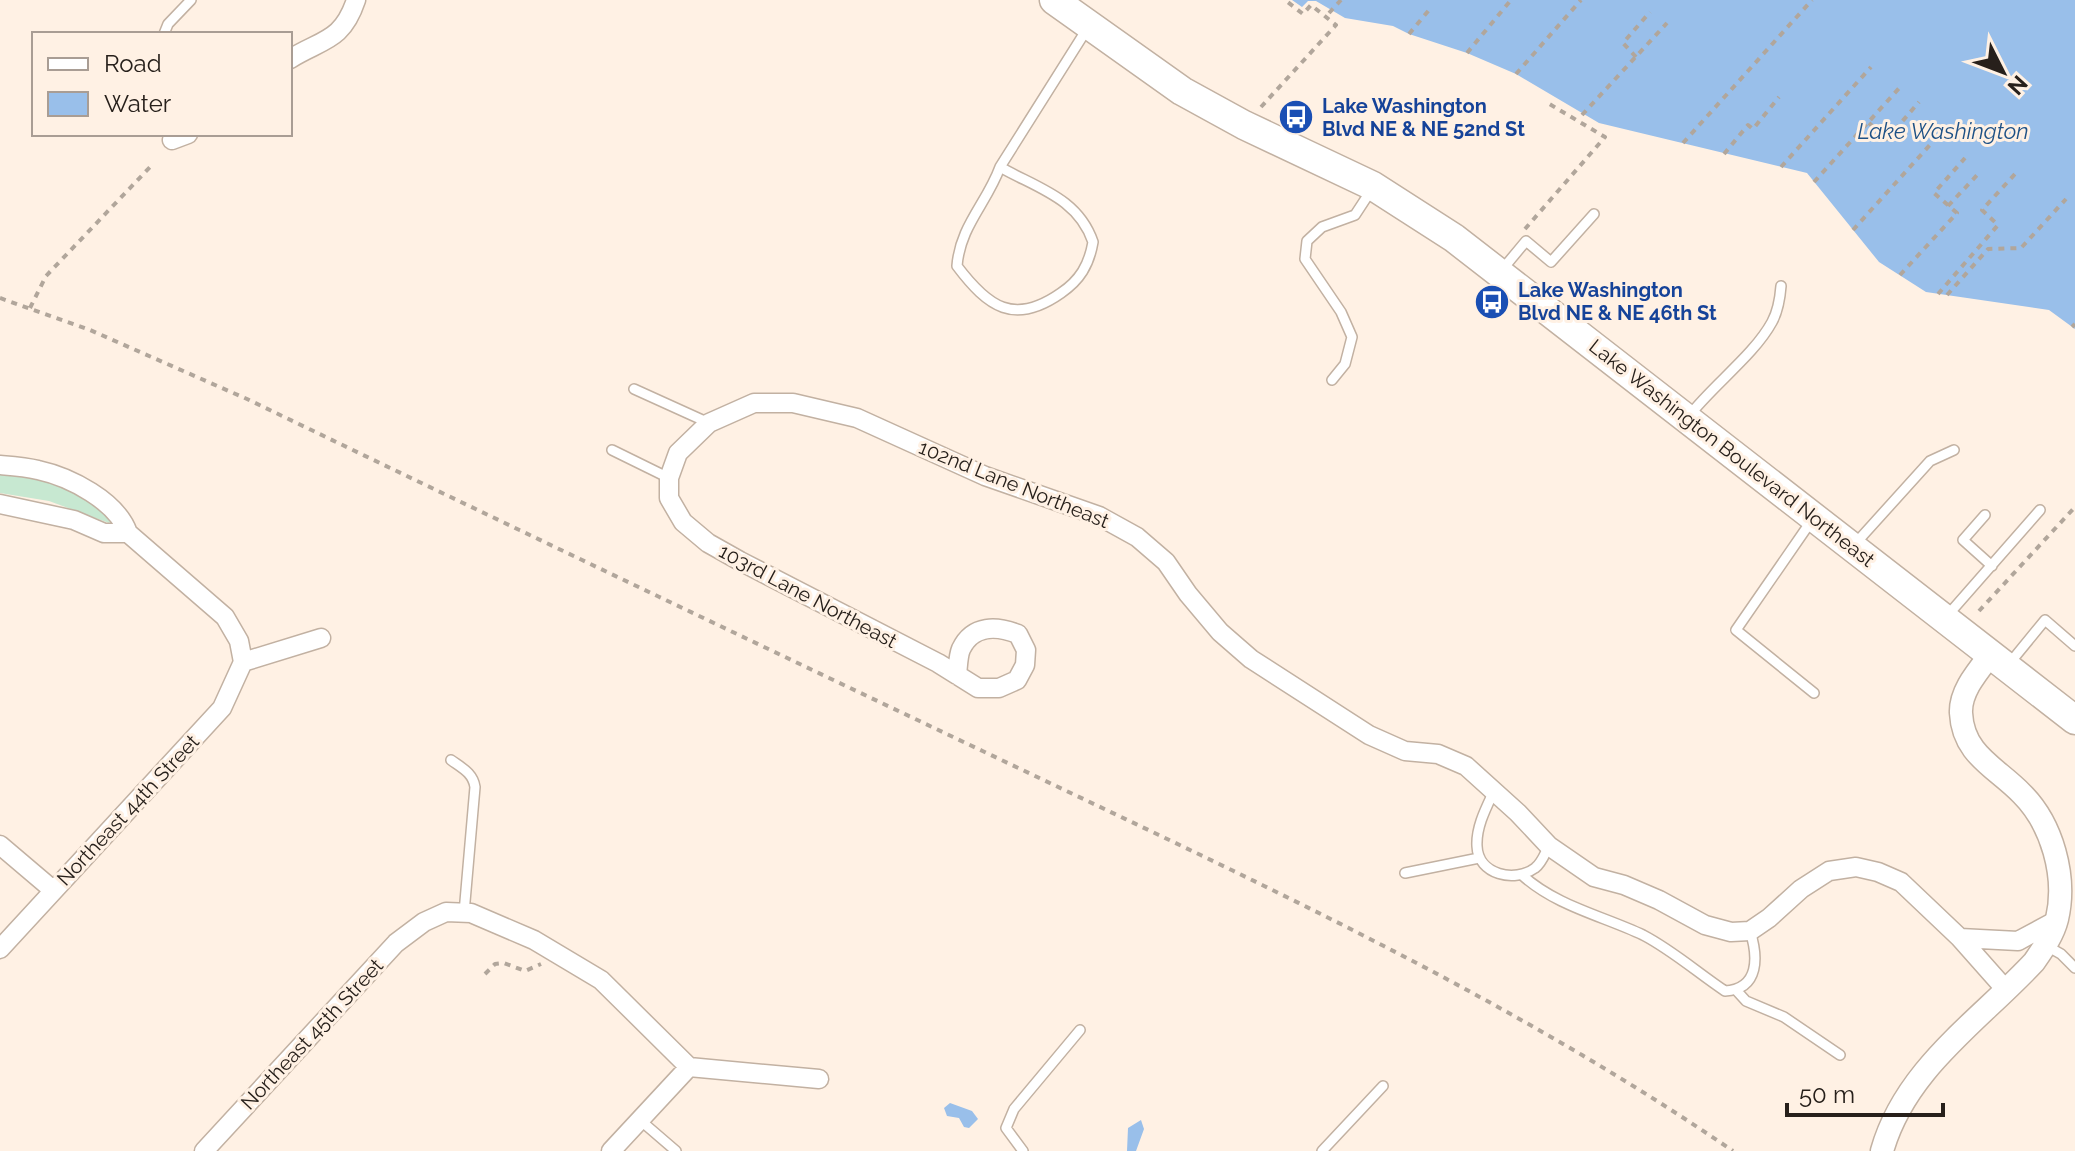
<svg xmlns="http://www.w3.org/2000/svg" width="2075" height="1151" font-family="Raleway,sans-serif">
<rect width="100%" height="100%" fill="#fff1e4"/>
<!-- green -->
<path fill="#c7e8d1" d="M0,474C41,475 82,492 112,521L109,523L49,501L0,493Z"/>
<!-- water -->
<path fill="#99bfea" d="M1292,0H2075V329L2049,310L1926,292L1879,262L1807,173L1599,123L1516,74L1467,53L1409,34L1393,26L1345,18L1316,1H1308L1302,7Z
M950,1103L972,1111L978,1119L969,1128L964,1127L959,1118L947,1116L944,1108Z
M1141,1120L1144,1129L1136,1151H1127L1128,1128Z"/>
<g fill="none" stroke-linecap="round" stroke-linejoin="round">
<!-- service casing -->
<g stroke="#c2b1a2" stroke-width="12">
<path id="service" d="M164,34L168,24L191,0
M1000,167C987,203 960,226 957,266C988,307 1014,326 1061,293C1080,280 1089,265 1093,242C1078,198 1037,188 1000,167L1087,29
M1501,271L1526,241L1551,262L1594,214
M1332,380L1345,364L1352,337L1341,312L1305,259L1307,241L1322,227L1355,215L1372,189
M634,389L709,423
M1689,416C1713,385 1754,355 1772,322C1778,311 1780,299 1781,286
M612,450L669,478
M1985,515L1963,540L1992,566
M1812,520L1736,630L1814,693
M1855,544L1930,461L1954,450
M1947,616L2040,510
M2009,664L2045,620L2075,646
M451,760C462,768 473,773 475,787L464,913
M1494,791C1486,808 1476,827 1477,846C1478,875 1515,883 1535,868C1542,863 1545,853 1549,846
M1405,873L1479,858
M1522,875C1556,906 1603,916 1643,935C1672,950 1698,973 1725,991C1760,989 1758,956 1750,931
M2045,945L2061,954L2075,968
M1736,990L1746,1001L1784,1017L1840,1055
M640,1120L676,1151
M1023,1151L1006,1128L1014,1109L1080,1030
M1322,1151L1383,1086"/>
</g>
<!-- minor casing -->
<g stroke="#c2b1a2" stroke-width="21">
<path id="minor" d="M290,59C322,39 342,42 356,0
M172,140L188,134
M0,465C12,466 26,467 38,470C70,477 117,501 128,533L225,617L239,641L243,662
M0,504L74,520L104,533H128
M243,662L321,638
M957,675C958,667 958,656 961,649C973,624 997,626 1018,634L1026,650L1025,665L1017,680L999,688H978L938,663L740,561L708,543L683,522L669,498V478L678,453L709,423L754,403H793L857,418L985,476L1099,516L1137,537L1166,562L1188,594L1220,632L1251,659L1369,735L1405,751L1438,754L1466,766L1518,813L1549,846L1594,877L1624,885L1659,900L1705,925L1731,932L1750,931L1769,918L1801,889L1829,871L1856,867L1878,872L1901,882L1960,938L2007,991
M0,845L53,890
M1960,938L2018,941L2057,920
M0,949L222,708L243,662
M204,1151L396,943L424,922L446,912L471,913L534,940L601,980L689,1067L819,1079
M611,1151L689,1067"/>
</g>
<!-- tertiary casing -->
<g stroke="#c2b1a2" stroke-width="25">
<path id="tertiary" d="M1882,1151C1905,1069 1978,1022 2034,962C2043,949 2053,935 2057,919C2067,876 2052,824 2022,794C1996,767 1963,755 1961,713C1960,691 1978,671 1991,654"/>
</g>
<!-- primary casing -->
<g stroke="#c2b1a2" stroke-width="31">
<path id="primary" d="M1054,0L1182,91L1244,125L1373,186L1454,238L2075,720"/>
</g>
<!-- path -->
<path stroke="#b1a69b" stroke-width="4" stroke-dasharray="6 6" stroke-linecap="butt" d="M1329,13L1341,0
M1409,34L1429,10
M1467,53L1511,0
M1636,57L1623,43L1650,12
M1516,74L1581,0
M1261,107L1336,25L1311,5L1303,14L1285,0
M1582,115L1667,23
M1869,123L1887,139L1919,102
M1683,143L1812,0
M1724,154L1748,125L1753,129L1779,97
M1781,167L1871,67
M1814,182L1902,85
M1948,206L1979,173
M1525,229L1605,137L1546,102
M1853,230L1948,125
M1900,275L1957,213L1934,193L1965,158
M1938,294L1998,225L1982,210L2015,174
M1947,295L1988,249L2021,248L2066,199
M0,298L90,330L247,399C508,525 770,650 1033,775C1272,889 1514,1001 1733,1151
M30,308L46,276L151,166
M2072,327L2075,324
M1979,611L2075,507
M485,974L495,964L504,963L525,971L541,964"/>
<!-- service -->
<use href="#service" stroke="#fff" stroke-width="9"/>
<!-- minor -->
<use href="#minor" stroke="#fff" stroke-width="18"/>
<!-- tertiary -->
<use href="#tertiary" stroke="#fff" stroke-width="22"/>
<!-- primary -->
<use href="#primary" stroke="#fff" stroke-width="28"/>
</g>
<!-- icons -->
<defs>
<g id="bus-disc" transform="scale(1.8)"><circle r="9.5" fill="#1a4fb4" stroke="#fff1e4"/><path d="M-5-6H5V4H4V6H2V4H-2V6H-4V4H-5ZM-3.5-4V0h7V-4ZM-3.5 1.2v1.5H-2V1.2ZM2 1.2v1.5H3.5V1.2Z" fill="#fff"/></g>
</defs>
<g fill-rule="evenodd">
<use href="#bus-disc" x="1296" y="117"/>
<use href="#bus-disc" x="1492" y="302"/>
</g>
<g text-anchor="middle" stroke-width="6" stroke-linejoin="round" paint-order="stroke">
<!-- transit labels -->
<g font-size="20" font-weight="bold" fill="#164399" stroke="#fff1e4" text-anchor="start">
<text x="1322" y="113">Lake Washington<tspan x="1322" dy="23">Blvd NE &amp; NE 52nd St</tspan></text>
<text x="1518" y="297">Lake Washington<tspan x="1518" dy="23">Blvd NE &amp; NE 46th St</tspan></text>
</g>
<!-- street labels -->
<g font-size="20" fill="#27201b" stroke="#fff1e4">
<text transform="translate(1732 453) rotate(38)" y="7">Lake Washington Boulevard Northeast</text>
<text transform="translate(1014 484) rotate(22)" y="7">102nd Lane Northeast</text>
<text transform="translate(808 596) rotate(28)" y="7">103rd Lane Northeast</text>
<text transform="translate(128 810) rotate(-47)" y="7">Northeast 44th Street</text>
<text transform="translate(312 1034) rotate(-47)" y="7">Northeast 45th Street</text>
</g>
<!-- water labels -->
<g font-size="22" font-style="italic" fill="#1e5186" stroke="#fff1e4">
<text x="1943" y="139">Lake Washington</text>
</g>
</g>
<!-- legend -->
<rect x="32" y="32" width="260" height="104" fill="#fff1e4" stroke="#a99d94" stroke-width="2"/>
<rect x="48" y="58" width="40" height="12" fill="#ffffff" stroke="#a99d94" stroke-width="2"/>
<text x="104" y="72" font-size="24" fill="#27201b">Road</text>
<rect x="48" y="92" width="40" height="24" fill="#99bfea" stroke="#a99d94" stroke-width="2"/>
<text x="104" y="112" font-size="24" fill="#27201b">Water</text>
<!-- north arrow -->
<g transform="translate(2003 72) rotate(132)" stroke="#fff1e4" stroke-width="6" paint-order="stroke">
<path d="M0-6L14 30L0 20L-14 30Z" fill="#27201b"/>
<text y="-12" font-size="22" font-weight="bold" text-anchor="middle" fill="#27201b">N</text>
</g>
<!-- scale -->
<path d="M1787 1103v12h156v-12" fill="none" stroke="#27201b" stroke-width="4"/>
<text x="1799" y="1103" font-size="24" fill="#27201b" stroke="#fff1e4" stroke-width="6" paint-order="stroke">50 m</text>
</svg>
